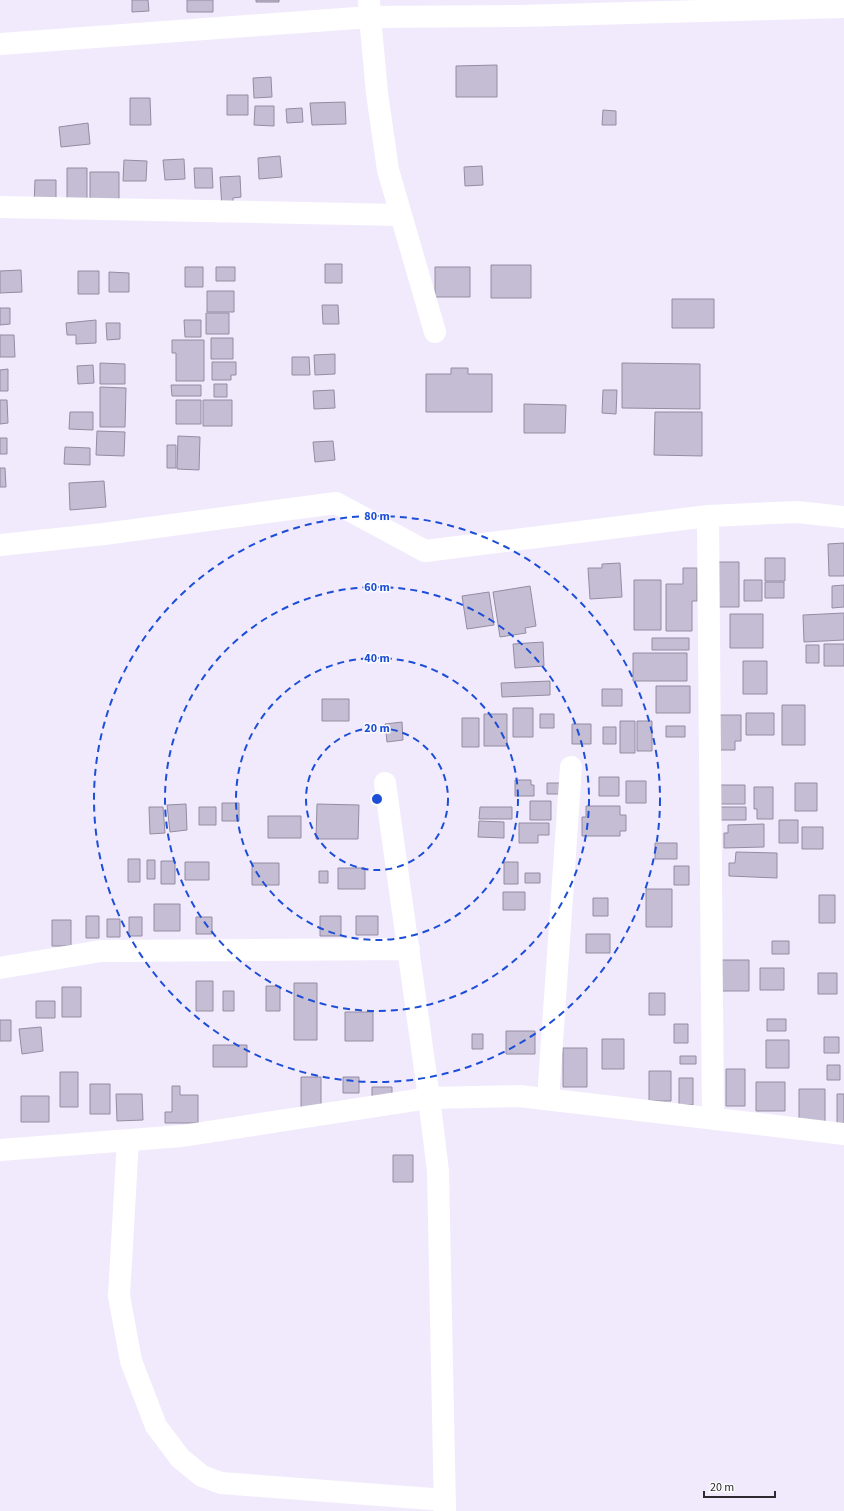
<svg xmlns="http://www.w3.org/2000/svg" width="844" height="1511" font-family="'Source Sans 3',sans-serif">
<rect width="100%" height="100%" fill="#f1eafd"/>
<!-- building -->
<path fill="#c5bdd3" stroke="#948ca1" d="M132,0H148L149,11L132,12Z
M187,0H213V12H187Z
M256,0H279V2H256Z
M497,65V97H456V66Z
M271,77L272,97L254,98L253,78Z
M227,95H248V115H227Z
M130,98H150L151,125H130Z
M345,102L346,124L312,125L310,103Z
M255,106H274V126L254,125Z
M302,108L303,122L287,123L286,109Z
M603,110L616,111V125H602Z
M88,123L90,144L61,147L59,127Z
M280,156L282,177L259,179L258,158Z
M184,159L185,179L165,180L163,160Z
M124,160L147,161L146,181H123Z
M482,166L483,185L465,186L464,167Z
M67,168H87V200H67Z
M194,168H212L213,188H195Z
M90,172H119V205L90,204Z
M240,176L241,197L233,198V208H222L220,177Z
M35,180H56V201L34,206Z
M325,264H342V283H325Z
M491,265H531V298H491Z
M185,267H203V287H185Z
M216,267H235V281H216Z
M435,267H470V297H435Z
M21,270L22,292L0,293V271Z
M78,271H99V294H78Z
M109,272L129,273V292H109Z
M207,291H234V312H207Z
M672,299H714V328H672Z
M322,305H338L339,324H323Z
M0,308H10V324L0,325Z
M206,313H229V334H206Z
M96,320V343L76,344V335H67L66,323Z
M184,320H201V337H185Z
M106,323H120V339L107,340Z
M0,335H14L15,357H0Z
M211,338H233V359H211Z
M172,340H204V381H176V353H172Z
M335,354V374L315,375L314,355Z
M292,357H309L310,375H292Z
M212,362H236V375H231V380H212Z
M100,363L125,364V384H100Z
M622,363L700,364V409L622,408Z
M93,365L94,383L78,384L77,366Z
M451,368H468V374H492V412H426V374H451Z
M8,369V391H0V370Z
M214,384H227V397H214Z
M171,385H201V396H172Z
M100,387L126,388L125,427H100Z
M334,390L335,408L314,409L313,391Z
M603,390H617L616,414L602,413Z
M0,400H7L8,423L0,424Z
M176,400H201V424H176Z
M203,400H232V426H203Z
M524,404L566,405L565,433H524Z
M70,412H93V430L69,429Z
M655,412H702V456L654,455Z
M97,431L125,432L124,456L96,455Z
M178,436L200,437L199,470L177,469Z
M0,438H7V454H0Z
M333,441L335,460L315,462L313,442Z
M167,445H176V468H167Z
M65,447L90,448V465L64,464Z
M0,468H5L6,487H0Z
M104,481L106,507L70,510L69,483Z
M844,543V576H829L828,544Z
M765,558H785V581H765Z
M717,562H739V607H717Z
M620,563L622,597L590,599L588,568H602V564Z
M683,568H697V601H692V631H666V584H683Z
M634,580H661V630H634Z
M744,580H762V601H744Z
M765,582H784V598H765Z
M844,585V607L832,608V586Z
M530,586L536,626L525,628L526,633L500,637L493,592Z
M489,592L494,625L467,629L462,596Z
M844,613V640L804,642L803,615Z
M730,614H763V648H730Z
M652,638H689V650H652Z
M543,642L544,666L515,668L513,644Z
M824,644H844V666H824Z
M806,645H819V663H806Z
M633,653H687V681H633Z
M743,661H767V694H743Z
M550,681V695L502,697L501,683Z
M656,686H690V713H656Z
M602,689H622V706H602Z
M322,699H349V721H322Z
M782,705H805V745H782Z
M513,708H533V737H513Z
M746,713H774V735H746Z
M484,714H507V746H484Z
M540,714H554V728H540Z
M719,715H741V741H735V750H719Z
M462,718H479V747H462Z
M620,721H635V753H620Z
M637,721H652V751H637Z
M402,722L403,740L387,742L385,724Z
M572,724H591V744H572Z
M666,726H685V737H666Z
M603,727H616V744H603Z
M599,777H619V796H599Z
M515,780H531V785H534V796H515Z
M626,781H646V803H626Z
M547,783H561V794H547Z
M795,783H817V811H795Z
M719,785H745V804H719Z
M754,787H773V819H757V809H754Z
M530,801H551V820H530Z
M222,803H239V821H222Z
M186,804L187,830L170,832L167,805Z
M317,804L359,805L358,839H316Z
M586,806H620V815H626V831H620V836H582V817H586Z
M149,807H163L165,833L150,834Z
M199,807H216V825H199Z
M480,807H512V819H479Z
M719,807H746V820H719Z
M268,816H301V838H268Z
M779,820H798V843H779Z
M479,821L504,822V838L478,837Z
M519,823H549V835H538V843H519Z
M764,824V847L724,848V833H728V825Z
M802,827H823V849H802Z
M655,843H677V859H655Z
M736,852L777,853V878L729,876V863H735Z
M128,859H140V882H128Z
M147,860H155V879H147Z
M161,861H175V884H161Z
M185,862H209V880H185Z
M504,862H518V884H504Z
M252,863H279V885H252Z
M674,866H689V885H674Z
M338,868H365V889H338Z
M319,871H328V883H319Z
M525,873H540V883H525Z
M646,889H672V927H646Z
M503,892H525V910H503Z
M819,895H835V923H819Z
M593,898H608V916H593Z
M154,904H180V931H154Z
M86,916H99V938H86Z
M320,916H341V936H320Z
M356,916H378V935H356Z
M129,917H142V936H129Z
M196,917H212V934H196Z
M107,919H120V937H107Z
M52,920H71V946H52Z
M586,934H610V953H586Z
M772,941H789V954H772Z
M722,960H749V991H722Z
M760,968H784V990H760Z
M818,973H837V994H818Z
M196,981H213V1011H196Z
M294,983H317V1040H294Z
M266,986H280V1011H266Z
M62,987H81V1017H62Z
M223,991H234V1011H223Z
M649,993H665V1015H649Z
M36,1001H55V1018H36Z
M345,1012H373V1041H345Z
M767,1019H786V1031H767Z
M0,1020H11V1041H0Z
M674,1024H688V1043H674Z
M41,1027L43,1051L22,1054L19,1029Z
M506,1031H535V1054H506Z
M472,1034H483V1049H472Z
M824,1037H839V1053H824Z
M602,1039H624V1069H602Z
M766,1040H789V1068H766Z
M213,1045H247V1067H213Z
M563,1048H587V1087H563Z
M680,1056H696V1064H680Z
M827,1065H840V1080H827Z
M726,1069H745V1106H726Z
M649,1071H671V1101H649Z
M60,1072H78V1107H60Z
M301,1077H321V1110H301Z
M343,1077H359V1093H343Z
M679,1078H693V1105H679Z
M756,1082H785V1111H756Z
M90,1084H110V1114H90Z
M172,1086H180V1095H198V1123H165V1112H172Z
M372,1087H392V1099H372Z
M799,1089H825V1124H799Z
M116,1094H142L143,1120L117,1121Z
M837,1094H844V1124H837Z
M21,1096H49V1122H21Z
M393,1155H413V1182H393Z"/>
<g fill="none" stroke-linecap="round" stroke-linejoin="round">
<!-- street -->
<path stroke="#fff" stroke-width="22" d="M369,0L370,17L521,16L844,7
M0,44L370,17L377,93L388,170L435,332
M0,207L400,215
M708,516L713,1119
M0,545L104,534L336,503L425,551L708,516L797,512L844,517
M385,783L429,1098L438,1171L445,1511
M0,968L101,951L409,949
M548,1099L571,767
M128,1140L119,1296L131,1361L156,1426L180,1458L202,1476L221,1483L445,1500
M0,1150L182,1136L429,1098L519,1096L844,1134"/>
</g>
<!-- distance rings -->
<g fill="none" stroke="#1d4ed8" stroke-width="2" stroke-dasharray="7 5">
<circle cx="377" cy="799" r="71"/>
<circle cx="377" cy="799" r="141"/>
<circle cx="377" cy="799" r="212"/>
<circle cx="377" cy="799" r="283"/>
</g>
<circle cx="377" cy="799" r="6" fill="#1d4ed8" stroke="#fbfbfb" stroke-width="2"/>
<g font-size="12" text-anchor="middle" font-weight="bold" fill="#1d4ed8" stroke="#fbfbfb" stroke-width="3" stroke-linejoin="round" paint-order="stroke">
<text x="377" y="520">80 m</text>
<text x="377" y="591">60 m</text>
<text x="377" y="662">40 m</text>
<text x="377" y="732">20 m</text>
</g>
<!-- scale -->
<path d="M704 1491v6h71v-6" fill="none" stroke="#2c2931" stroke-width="2"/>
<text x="710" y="1491" font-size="12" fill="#2c2931" stroke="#fbfbfb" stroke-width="3" paint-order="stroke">20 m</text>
</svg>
